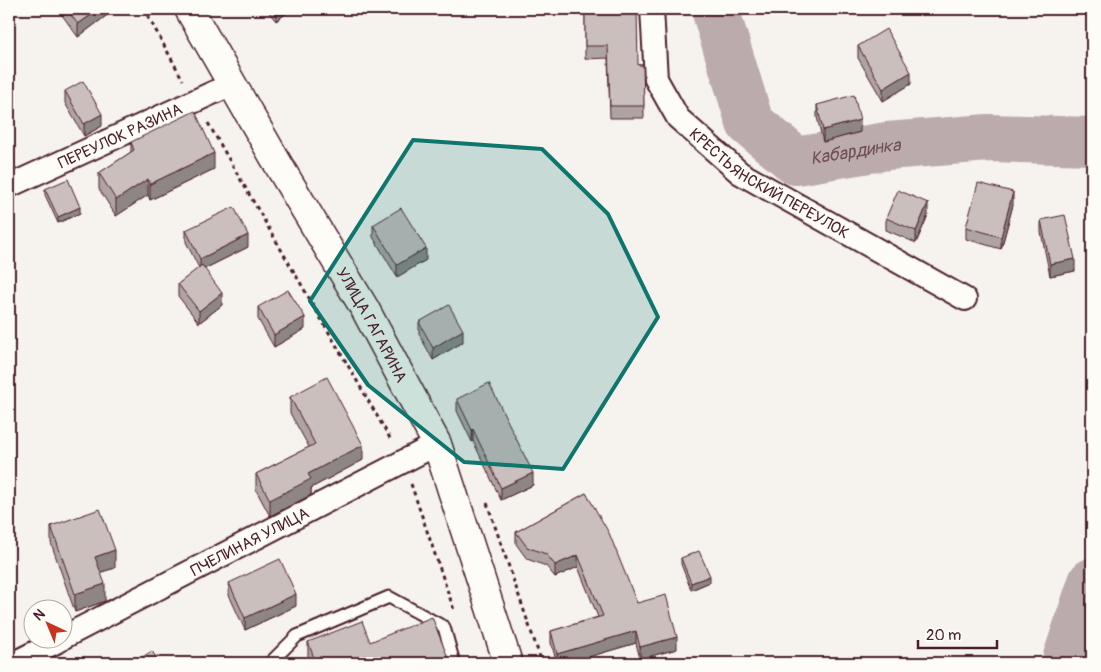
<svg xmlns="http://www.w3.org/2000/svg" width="1101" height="672" font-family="Pangolin,sans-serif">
<rect width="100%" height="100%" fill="#f6f3ef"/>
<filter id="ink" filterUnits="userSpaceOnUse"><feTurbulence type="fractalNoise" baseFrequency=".02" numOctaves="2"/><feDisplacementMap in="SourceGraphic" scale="10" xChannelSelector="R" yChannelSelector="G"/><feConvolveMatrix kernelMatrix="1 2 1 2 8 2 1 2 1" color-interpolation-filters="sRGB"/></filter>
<g filter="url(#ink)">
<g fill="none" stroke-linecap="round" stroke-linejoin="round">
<!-- river -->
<g stroke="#bbabac" stroke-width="48">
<path id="s1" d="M715,9L750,123L796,161L887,146L988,138L1092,141"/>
<path d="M1065,663L1092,582"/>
</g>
<!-- service casing -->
<g stroke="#4a1f2b" stroke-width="15">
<path id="service" d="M270,663L297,636L389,597L444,627L454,663"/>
</g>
<!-- minor casing -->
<g stroke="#4a1f2b" stroke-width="26">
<g id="minor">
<path id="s2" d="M652,9L656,79L678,118L740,173L965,299"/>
<path id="s3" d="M9,186L232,84"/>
<path id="s4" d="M62,638L437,444"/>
<path d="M14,663L60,640"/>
</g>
</g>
<!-- tertiary casing -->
<g stroke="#4a1f2b" stroke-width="31">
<g id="tertiary">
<path id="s5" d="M189,9L282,171L365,309L437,444L508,663"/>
</g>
</g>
<!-- path -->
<path stroke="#4a1f2b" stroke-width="3" stroke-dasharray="4 4" stroke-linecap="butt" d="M144,9L183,80
M208,123L391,440
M411,484L454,610
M487,503L542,663"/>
<!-- service -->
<use href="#service" stroke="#fdfcf7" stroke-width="11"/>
<!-- minor -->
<use href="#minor" stroke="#fdfcf7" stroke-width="22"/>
<!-- tertiary -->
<use href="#tertiary" stroke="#fdfcf7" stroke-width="28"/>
</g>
<!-- wall -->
<path fill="#afa4a3" stroke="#4a1f2b" d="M62,9H114V10L78,37L62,15Z
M266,9H292L276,21Z
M585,9L638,65H643L644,118H610L608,58L585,59Z
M858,46L911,84L883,101L858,58Z
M65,91L102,126L84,136L65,103Z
M817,105L860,132L823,142L817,117Z
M131,142L214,169L150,200L148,195L116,216L99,189V173L131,152Z
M45,189L80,213L58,223L45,195Z
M1013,205L1001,249L966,239V227Z
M928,215L916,243L886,230V218Z
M1041,220L1075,271L1050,276L1041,232Z
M373,225L426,260L397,277L373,237Z
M186,230L248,247L204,269L222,305L199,323L178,296V284L199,268L186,242Z
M258,307L305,329L274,347L258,319Z
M419,322L463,342L433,360L419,334Z
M290,397L363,460L311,488V495L270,516L256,490V474L309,447L290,413Z
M457,399L533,485L501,500L473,441L472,442L457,411Z
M586,493L637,603L677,649L640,659L636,643L568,663H557L551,643V631L598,617L578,567L555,577L546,566L527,559L516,544V532Z
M51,526L115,568L101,572L105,601L75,612L51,543Z
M681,558L710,582L691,590L681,564Z
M229,583L296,606L245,630L229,595Z
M308,642L450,663H308Z"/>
<!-- shaded-wall -->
<path fill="#8e8685" stroke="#4a1f2b" d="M100,9H114V10L78,37V24Z
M276,9H292L276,21Z
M911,72V84L883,101V89Z
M102,114V126L84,136V124Z
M860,120V132L823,142V130Z
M214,153V169L150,200V184Z
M148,179V195L116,216V200Z
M1013,192V205L1001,249V237Z
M928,203V215L916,243V231Z
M80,207V213L58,223V217Z
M248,235V247L200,271V259Z
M426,248V260L397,277V265Z
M1075,259V271L1050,276V264Z
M222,293V305L199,323V311Z
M305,317V329L274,347V335Z
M463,330V342L433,360V348Z
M473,429V441L472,442V430Z
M363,445V460L311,488V495L270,516V500L308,474Z
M533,473V485L501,500V488Z
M115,550V568L95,574V557Z
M578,555V567L555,577V565Z
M710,576V582L691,590V583Z
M105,584V601L75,612V594Z
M296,594V606L245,630V618Z
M636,631V643L568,663H557V654Z
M677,637V649L640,659V647Z"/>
<!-- building -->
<path fill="#cbbfbe" stroke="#4a1f2b" d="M66,9H100L78,24Z
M585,9H637L638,65H643L644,106H610L608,46H585Z
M886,29L911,72L883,89L858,46Z
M83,81L102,114L84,124L65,91Z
M854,95L860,120L823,130L817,105Z
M195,111L214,153L150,184L148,179L116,200L99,173L134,150L131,142Z
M68,179L80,207L58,217L45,189Z
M978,183L1013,192L1001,237L966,227Z
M898,190L928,203L916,231L886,218Z
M234,207L248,235L200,259L186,230Z
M401,208L426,248L397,265L373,225Z
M1065,215L1075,259L1050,264L1041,220Z
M202,265L222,293L199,311L178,284Z
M288,290L305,317L274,335L258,307Z
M449,305L463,330L433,348L419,322Z
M327,377L363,445L308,474L311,479L270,500L256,474L315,444L290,397Z
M489,383L533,473L501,488L473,429L472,430L457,399Z
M586,493L609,533L637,603L666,595L677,637L640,647L636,631L557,654L551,631L603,616L578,555L555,565L546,554L527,547L516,532Z
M100,509L115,550L95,557L105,584L75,594L51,526Z
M699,551L710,576L691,583L681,558Z
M280,559L296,594L245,618L229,583Z
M432,617L450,663H316L308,642L362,621L370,642Z
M152,651L159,663H133Z"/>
</g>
<!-- marked area -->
<path fill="#0f766e" fill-opacity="0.2" stroke="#0f766e" stroke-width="4" stroke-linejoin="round" d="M413,140L542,149L608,214L658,317L563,469L464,462L368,385L310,301Z"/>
<g text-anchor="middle" stroke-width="5" stroke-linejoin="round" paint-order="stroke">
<!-- street labels -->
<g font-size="16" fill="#4a1f2b" stroke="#fdfcf7">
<text dy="6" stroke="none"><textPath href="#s3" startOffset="122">ПЕРЕУЛОК РАЗИНА</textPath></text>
<text dy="6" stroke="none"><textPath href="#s2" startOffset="228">КРЕСТЬЯНСКИЙ ПЕРЕУЛОК</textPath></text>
<text dy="6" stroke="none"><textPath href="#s5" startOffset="365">УЛИЦА ГАГАРИНА</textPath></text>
<text dy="6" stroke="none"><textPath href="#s4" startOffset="211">ПЧЕЛИНАЯ УЛИЦА</textPath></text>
</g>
<!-- water labels -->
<g font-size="18" font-style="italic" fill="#725058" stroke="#fdfcf7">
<text dy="6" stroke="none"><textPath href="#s1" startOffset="239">Кабардинка</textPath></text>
</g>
</g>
<!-- margin -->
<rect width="1101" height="672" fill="none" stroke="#fdfcf7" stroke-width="30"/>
<rect x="15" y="15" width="1071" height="642" fill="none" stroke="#4a1f2b" stroke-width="2" filter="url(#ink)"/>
<!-- north arrow -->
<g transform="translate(48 624) rotate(316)"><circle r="24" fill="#fdfcf7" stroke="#b5a4a5"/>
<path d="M0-4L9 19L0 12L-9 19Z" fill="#c8321e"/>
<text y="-8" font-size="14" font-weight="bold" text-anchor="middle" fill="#4a1f2b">N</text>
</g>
<!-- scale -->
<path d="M918 640v8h79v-8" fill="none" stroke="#4a1f2b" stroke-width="2.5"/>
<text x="926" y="640" font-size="15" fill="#4a1f2b" stroke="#fdfcf7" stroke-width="4" paint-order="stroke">20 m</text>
</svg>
